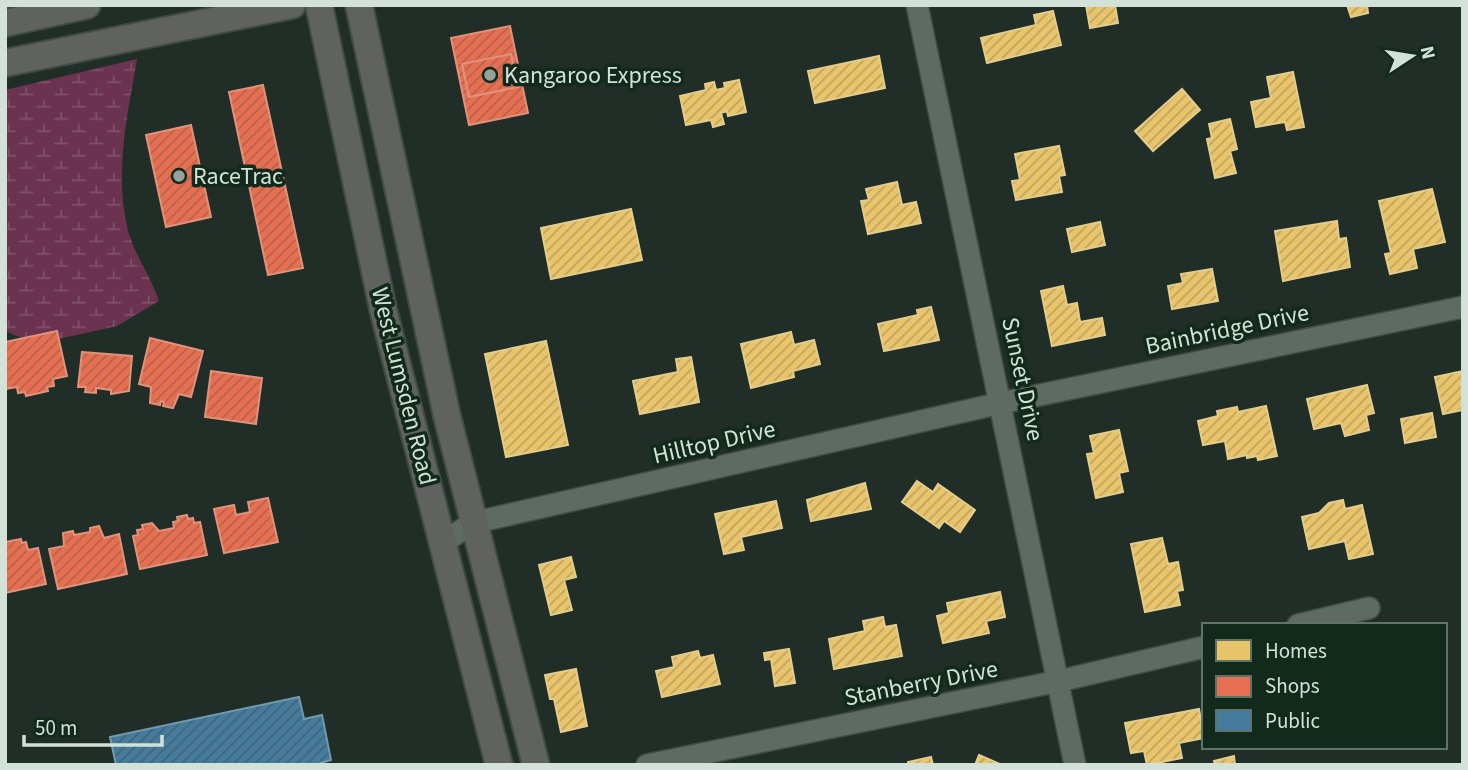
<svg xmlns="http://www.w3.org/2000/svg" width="1468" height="770" font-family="'Source Sans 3',sans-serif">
<defs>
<pattern id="wetland-marsh" width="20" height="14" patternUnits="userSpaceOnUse" patternTransform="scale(1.75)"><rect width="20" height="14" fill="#6b3350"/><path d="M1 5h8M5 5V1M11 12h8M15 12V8" fill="none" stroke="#7f5069"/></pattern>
<pattern id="homes-hatch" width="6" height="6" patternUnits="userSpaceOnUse" patternTransform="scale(1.75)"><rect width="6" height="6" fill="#e9c46a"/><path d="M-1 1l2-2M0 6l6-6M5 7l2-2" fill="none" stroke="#bea460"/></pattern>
<pattern id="shops-hatch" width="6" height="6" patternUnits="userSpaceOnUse" patternTransform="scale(1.75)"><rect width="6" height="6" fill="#e76f51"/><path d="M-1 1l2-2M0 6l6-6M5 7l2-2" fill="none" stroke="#b5624c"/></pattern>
<pattern id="public-hatch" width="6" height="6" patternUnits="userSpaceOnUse" patternTransform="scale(1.75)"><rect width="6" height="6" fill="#457b9d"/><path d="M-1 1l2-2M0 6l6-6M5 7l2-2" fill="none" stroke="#436578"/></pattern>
</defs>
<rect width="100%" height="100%" fill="#212e27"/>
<!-- wetland -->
<path fill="url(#wetland-marsh)" d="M137,59C127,117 114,173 128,231C134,253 151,277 159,301L117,326L36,344L5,331V90Z"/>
<!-- homes -->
<path fill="url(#homes-hatch)" stroke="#e2cd8b" stroke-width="2" d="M1086,5H1115L1118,23L1090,28Z
M1347,5H1367L1368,13L1351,17Z
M1053,11L1061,45L987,63L981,38L1036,25L1034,15Z
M879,56L885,88L815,103L808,71Z
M1293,72L1304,127L1287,130L1285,122L1256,127L1251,102L1271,98L1267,77Z
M739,80L746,112L728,116L727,111L721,113L724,124L713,127L711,120L686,125L680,96L706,90L705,84L714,82L716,90L725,88L724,83Z
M1182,89L1200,110L1153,151L1135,131Z
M1230,119L1237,149L1230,151L1236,173L1215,178L1207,139L1212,138L1209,124Z
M1059,146L1065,175L1059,176L1062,192L1016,200L1012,181L1020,180L1015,154Z
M897,182L902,205L916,202L921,223L868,234L861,201L869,200L866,189Z
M1432,189L1445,242L1413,249L1417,268L1390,274L1385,254L1391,253L1379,201Z
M631,209L642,260L551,279L541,228Z
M1337,221L1339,239L1346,238L1350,267L1283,281L1275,231Z
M1100,222L1105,245L1072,252L1067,229Z
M1212,269L1218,301L1172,309L1168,286L1183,283L1181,274Z
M1063,286L1067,305L1077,303L1080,322L1102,318L1105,335L1052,346L1041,291Z
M931,307L939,340L884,351L878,324L918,315L917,310Z
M791,332L794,345L814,340L820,364L793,371L794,377L751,388L741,344Z
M546,341L568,445L506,457L485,354Z
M691,357L699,402L640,414L633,381L678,372L676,359Z
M1463,371V410L1443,414L1435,377Z
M1367,385L1374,413L1366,415L1369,430L1345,436L1341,423L1314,429L1307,399Z
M1266,406L1277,456L1258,460L1257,456L1247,458V455L1228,459L1225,441L1203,445L1198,421L1218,416L1217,411L1237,407L1238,412Z
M1432,413L1436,437L1405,443L1401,419Z
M1119,430L1128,471L1119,473L1123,492L1096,498L1087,454L1094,453L1090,436Z
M917,481L933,492L938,484L975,510L960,532L944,521L939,528L902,502Z
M865,483L871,509L811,521L807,500Z
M1343,500L1345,509L1362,505L1373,554L1349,559L1345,541L1309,549L1302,517L1319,513L1329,503Z
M776,501L782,528L741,537L744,550L724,554L715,514Z
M1162,538L1168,564L1178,562L1183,590L1177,591L1180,605L1145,612L1131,544Z
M571,557L576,577L564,580L572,610L551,615L539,565Z
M1000,592L1005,617L986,621L989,633L943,643L937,616L949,613L947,603Z
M883,617L885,627L896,625L902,656L834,669L829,639L865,631L863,621Z
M789,649L795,683L775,686L771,659L765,660L764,653Z
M698,651L700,658L713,655L720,684L662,697L656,671L674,667L672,657Z
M576,669L587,726L561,732L554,699H550L545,675Z
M1199,709L1204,738L1179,743L1182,758L1147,765L1144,751L1131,753L1125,723Z
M979,755L1002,765H975Z
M1234,756L1235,765H1215L1214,761Z
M931,757L933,765H908V762Z"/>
<!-- shops -->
<path fill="url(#shops-hatch)" stroke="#e1927a" stroke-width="2" d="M510,26L528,113L469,125L451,38Z
M511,54L518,87L469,97L462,64Z
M263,85L303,268L268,275L229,92Z
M191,125L211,217L166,227L146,135Z
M57,331L67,376L53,379L54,386L47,387L48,391L26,396L25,392L18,393L17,387L5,389V342Z
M150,338L203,351L191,397L179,394L173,408L163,406L164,402L161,401L160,405L150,403L151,387L139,384Z
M82,352L132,356L129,391L111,394V390L96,388V393L85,392L86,387H78Z
M211,371L262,378L256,424L205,417Z
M268,498L278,542L224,553L214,509L234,505L236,515L250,512L248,502Z
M187,515L188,519L193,518L194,523L200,522L207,555L140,569L133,536L138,535L137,530L143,529L142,525L152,523L159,531L174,528L173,522L178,521L177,517Z
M99,526L104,538L119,534L127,574L58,589L49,549L64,546L63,533L73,531L74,535L90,532V528Z
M21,539L22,543L26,542L28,550L38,548L46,584L5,593V542Z"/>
<!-- public -->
<path fill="url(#public-hatch)" stroke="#709aaf" stroke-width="2" d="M299,697L304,719L322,715L331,760L314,765H116L110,737Z"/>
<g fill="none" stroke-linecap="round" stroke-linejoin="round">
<!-- minor casing -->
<g stroke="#3f4b44" stroke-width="24">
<path id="minor" d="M917,5L1075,765
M444,542L472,523L1001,403L1463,307
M1298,625L1369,608
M647,765L1059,681L1204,647"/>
</g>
<!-- major casing -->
<g stroke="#3f4b44" stroke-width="30">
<path id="major" d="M319,5L383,309L499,765
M359,5L447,416L536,765
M5,23L87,5
M5,63L292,5"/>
</g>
<!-- minor -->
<use href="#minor" stroke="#5f6a63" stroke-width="21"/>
<!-- major -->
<use href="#major" stroke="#606260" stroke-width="26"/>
</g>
<!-- markers -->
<g fill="#95a39b" stroke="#112a1c" stroke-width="2.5">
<circle cx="490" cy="75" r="7"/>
<circle cx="179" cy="176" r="7"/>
</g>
<g text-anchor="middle" stroke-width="7" stroke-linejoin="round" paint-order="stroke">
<!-- poi labels -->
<g font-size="24" fill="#d3e2d9" stroke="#112a1c" text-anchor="start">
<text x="504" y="83">Kangaroo Express</text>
<text x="193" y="184">RaceTrac</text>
</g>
<!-- street labels -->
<g font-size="24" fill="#d3e2d9" stroke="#112a1c">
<text transform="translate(1227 329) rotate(-12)" y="8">Bainbridge Drive</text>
<text transform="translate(1023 379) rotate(78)" y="8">Sunset Drive</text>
<text transform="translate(404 386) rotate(76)" y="8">West Lumsden Road</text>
<text transform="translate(714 442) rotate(-13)" y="8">Hilltop Drive</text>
<text transform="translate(921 683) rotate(-11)" y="8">Stanberry Drive</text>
</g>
</g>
<!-- border -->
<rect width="1468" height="770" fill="none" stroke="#d3e2d9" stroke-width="14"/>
<!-- legend -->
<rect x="1202" y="623" width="245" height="126" fill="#112a1c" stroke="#5f7468" stroke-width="2"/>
<rect x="1216" y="640" width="35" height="21" fill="#e9c46a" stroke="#5f7468" stroke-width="2"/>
<text x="1265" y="658" font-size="21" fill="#d3e2d9">Homes</text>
<rect x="1216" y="676" width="35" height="21" fill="#e76f51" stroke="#5f7468" stroke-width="2"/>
<text x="1265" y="693" font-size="21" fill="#d3e2d9">Shops</text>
<rect x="1216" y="710" width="35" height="21" fill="#457b9d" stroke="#5f7468" stroke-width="2"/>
<text x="1265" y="728" font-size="21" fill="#d3e2d9">Public</text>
<!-- north arrow -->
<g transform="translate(1412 56) rotate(78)" stroke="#112a1c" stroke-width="5" paint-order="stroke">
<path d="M0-5L12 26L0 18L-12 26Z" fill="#d3e2d9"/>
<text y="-10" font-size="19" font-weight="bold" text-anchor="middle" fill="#d3e2d9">N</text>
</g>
<!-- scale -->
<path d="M24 735v10h138v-10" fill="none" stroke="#d3e2d9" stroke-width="3.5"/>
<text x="35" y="735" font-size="21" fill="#d3e2d9" stroke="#112a1c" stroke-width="5" paint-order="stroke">50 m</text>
</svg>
